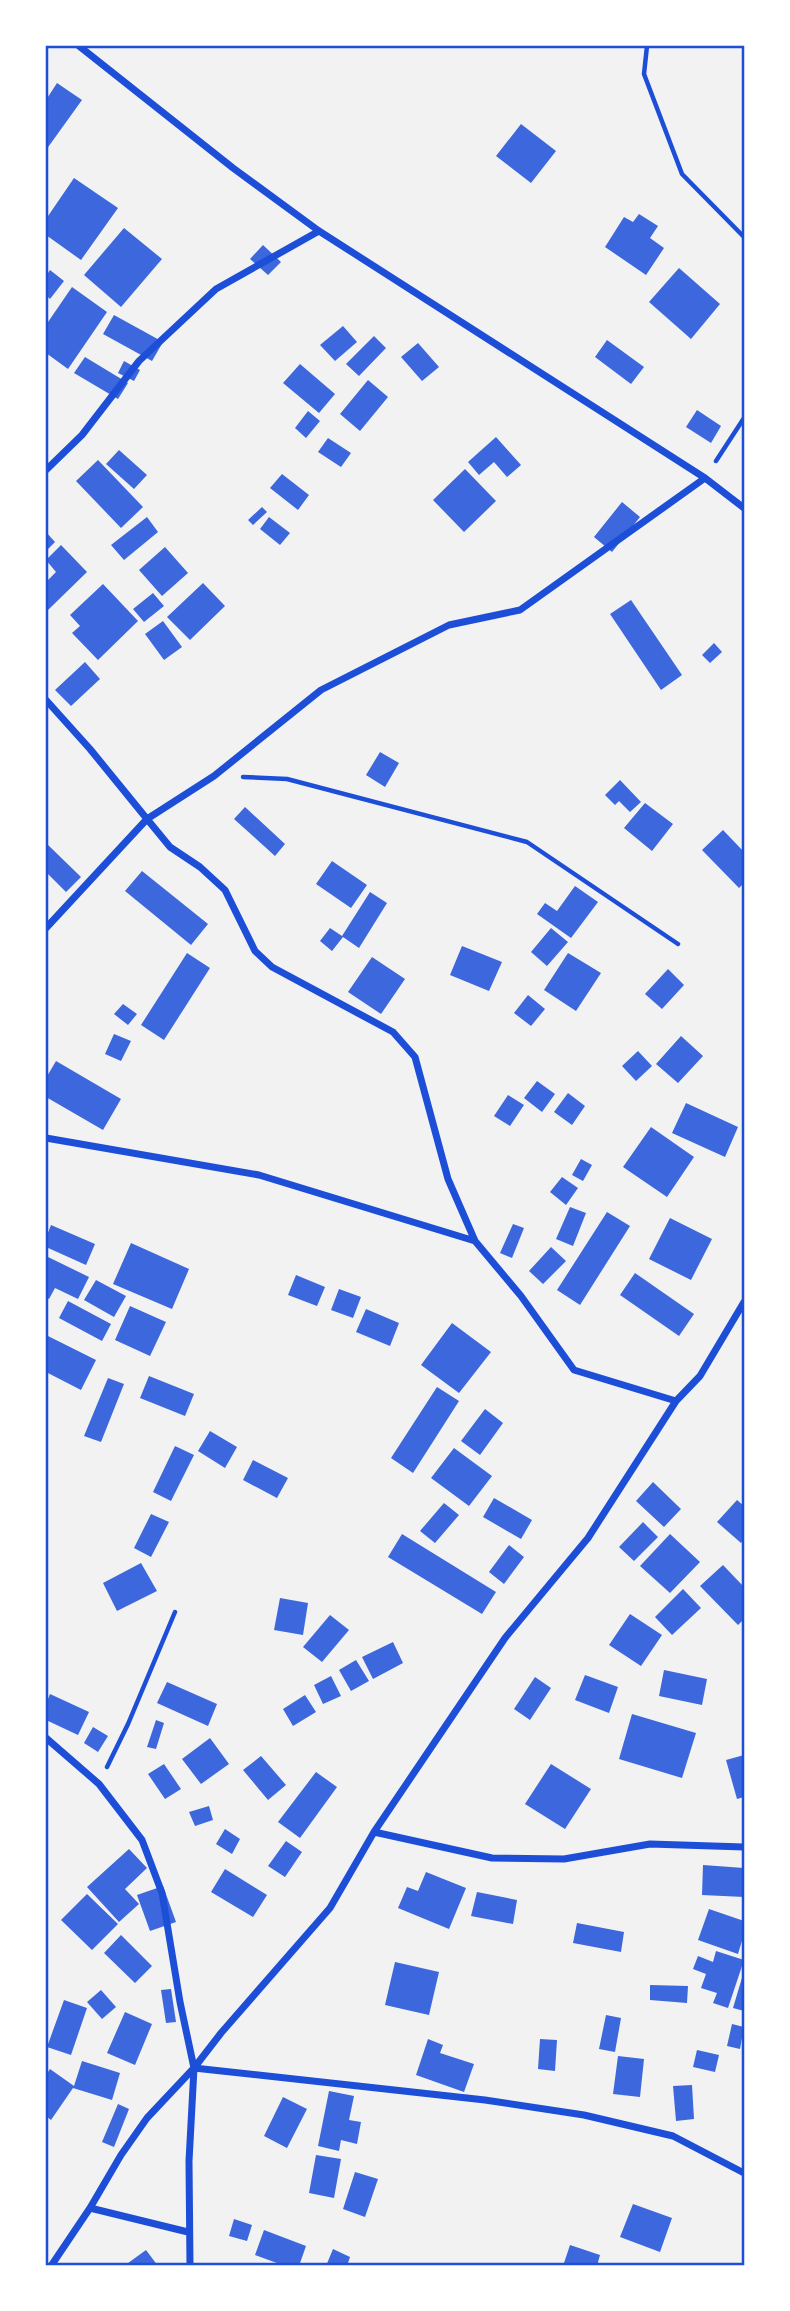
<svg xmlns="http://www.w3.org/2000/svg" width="790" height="2311" font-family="'Noto Sans',sans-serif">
<rect width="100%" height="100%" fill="#f2f2f2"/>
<!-- building -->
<path fill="#3d67dc" d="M57,83L82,100L46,150V100Z
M521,124L556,151L531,183L496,156Z
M74,178L118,208L81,260L46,235V219Z
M639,214L658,226L650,238L664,248L646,275L605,247L624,217L633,222Z
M124,228L162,259L121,307L84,275Z
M263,245L281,262L268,275L250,259Z
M679,268L720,304L691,339L649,302Z
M50,270L64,281L50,299L46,295V276Z
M72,287L107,312L68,369L46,353V325Z
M114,315L163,342L152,361L103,334Z
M343,326L357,342L335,361L320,345Z
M374,336L386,348L359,376L346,364Z
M607,340L644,367L631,384L595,357Z
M418,343L439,367L422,381L401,357Z
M85,357L128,383L118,399L74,373Z
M124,361L140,370L134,381L118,373Z
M300,364L335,394L319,413L283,383Z
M368,380L388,397L360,431L340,414Z
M697,410L721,426L711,443L686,427Z
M308,411L320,421L306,438L295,428Z
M496,437L521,465L507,477L494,462L479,475L468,462Z
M328,438L351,453L341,467L318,452Z
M119,450L147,475L134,489L106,464Z
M98,460L143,507L121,528L76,481Z
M465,469L496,501L464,532L433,500Z
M282,474L309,495L298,510L270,488Z
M622,502L640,517L612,552L594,537Z
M262,507L267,512L253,525L248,520Z
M147,517L158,532L124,560L111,545Z
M269,517L290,533L280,545L260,529Z
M46,532L55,542L46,551Z
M61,545L87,572L48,610L46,607V582L56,572L46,560Z
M165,547L188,573L162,596L139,570Z
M203,583L225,606L190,640L167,617Z
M103,584L138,621L98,660L72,633L80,626L70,615Z
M153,593L164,606L144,622L133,609Z
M631,600L682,675L661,690L610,614Z
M163,621L182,647L164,660L145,634Z
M714,643L722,652L710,663L702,655Z
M85,662L100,679L71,706L55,690Z
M380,752L399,763L385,787L366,775Z
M620,780L641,802L630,812L619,801L615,805L605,795Z
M645,803L673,824L652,851L624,828Z
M245,807L285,844L275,856L234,819Z
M723,830L744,852V883L739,888L702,850Z
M46,843L81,877L66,892L46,872Z
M332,861L367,885L351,908L316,884Z
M142,871L208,924L191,945L125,891Z
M575,886L598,902L571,938L537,914L545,903L557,911Z
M370,892L387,903L359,948L343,937L332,951L320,941L330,928L342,936Z
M551,928L568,942L547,966L531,952Z
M462,946L502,962L489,991L450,975Z
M187,953L210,968L164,1040L141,1025Z
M568,953L601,973L576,1011L544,990Z
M372,957L405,979L381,1014L348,992Z
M668,969L684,985L662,1009L645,994Z
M528,995L545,1009L531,1026L514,1013Z
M123,1004L137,1014L128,1025L114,1014Z
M114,1034L131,1041L121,1061L105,1054Z
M681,1036L703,1056L678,1083L656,1064Z
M638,1051L652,1066L636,1081L622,1066Z
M56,1061L121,1099L103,1130L46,1097V1078Z
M537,1081L555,1094L542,1112L524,1098Z
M568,1093L585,1106L572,1125L554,1112Z
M508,1095L524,1105L510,1126L494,1116Z
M686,1103L738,1127L725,1157L672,1133Z
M651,1127L694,1157L667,1197L623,1167Z
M581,1159L592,1165L583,1181L572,1175Z
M562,1177L578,1188L566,1205L550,1192Z
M570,1207L586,1213L573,1246L556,1239Z
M607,1212L630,1226L580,1305L557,1290Z
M670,1218L712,1239L691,1280L649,1259Z
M513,1224L524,1228L512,1258L500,1253Z
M51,1225L95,1244L86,1265L46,1247V1238Z
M131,1243L189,1269L172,1309L113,1284Z
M551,1247L566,1261L543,1284L529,1271Z
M46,1256L89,1277L78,1299L55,1288L49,1299L46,1297Z
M635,1273L694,1314L679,1336L620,1295Z
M296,1275L325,1287L317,1306L288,1295Z
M96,1280L126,1296L114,1317L84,1300Z
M339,1289L361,1297L353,1318L331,1310Z
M68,1301L111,1324L102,1341L59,1318Z
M130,1306L166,1322L150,1356L115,1340Z
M366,1309L399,1323L390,1346L356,1332Z
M452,1323L491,1352L459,1393L421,1365Z
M46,1335L96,1360L81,1390L46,1372Z
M149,1376L194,1394L185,1416L140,1398Z
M108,1378L124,1384L101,1442L84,1436Z
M437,1387L459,1401L413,1473L391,1458Z
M485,1409L503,1423L480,1455L461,1441Z
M210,1431L237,1447L225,1468L198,1451Z
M175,1446L194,1455L171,1501L153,1492Z
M454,1448L492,1476L469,1506L431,1478Z
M253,1460L288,1478L277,1498L243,1480Z
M653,1482L681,1509L664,1527L636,1501Z
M494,1498L532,1520L521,1539L483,1517Z
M737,1500L744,1506V1539L741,1543L717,1522Z
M444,1503L459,1515L435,1543L420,1531Z
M151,1514L169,1522L151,1557L134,1548Z
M643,1522L658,1537L634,1561L619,1547Z
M402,1534L496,1592L482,1614L388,1557Z
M670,1534L700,1562L670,1593L640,1566Z
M509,1545L524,1557L504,1584L489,1572Z
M141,1563L157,1591L117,1611L103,1583Z
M723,1565L744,1587V1619L738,1625L700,1586Z
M683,1589L701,1608L672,1635L655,1617Z
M280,1598L308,1603L303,1635L274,1630Z
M630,1614L662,1635L641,1666L609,1645Z
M330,1615L349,1630L322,1662L303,1647Z
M393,1642L403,1663L373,1679L362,1657Z
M356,1660L369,1681L351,1691L339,1670Z
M664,1670L707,1679L702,1705L659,1696Z
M585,1675L618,1687L609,1713L575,1700Z
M331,1676L341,1696L323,1704L314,1685Z
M535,1677L551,1688L530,1720L514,1709Z
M167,1682L217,1704L208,1726L157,1703Z
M50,1694L89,1712L78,1735L46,1720V1704Z
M305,1695L316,1712L293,1726L283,1709Z
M632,1714L696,1733L682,1778L619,1759Z
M156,1720L164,1723L156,1749L147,1747Z
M93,1727L108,1736L98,1752L84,1743Z
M210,1738L229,1764L201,1784L182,1759Z
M744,1755V1797L737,1799L726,1760Z
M261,1756L286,1785L268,1800L243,1770Z
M164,1764L181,1789L165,1799L148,1774Z
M551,1764L591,1789L565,1829L525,1804Z
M316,1772L337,1787L300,1838L278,1822Z
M209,1806L213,1820L195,1826L189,1812Z
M225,1829L240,1839L232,1854L216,1844Z
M286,1841L302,1852L285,1877L268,1866Z
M129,1849L147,1868L125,1889L139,1904L119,1922L87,1887Z
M703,1865L744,1868V1897L702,1895Z
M225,1869L267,1895L253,1917L211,1892Z
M426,1872L466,1888L449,1929L398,1908L407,1887L418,1891Z
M163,1886L176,1922L150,1931L137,1895Z
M477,1892L517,1900L513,1924L471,1916Z
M87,1894L118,1924L92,1950L61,1920Z
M709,1909L744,1921V1934L738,1954L698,1940Z
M577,1923L624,1932L621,1952L573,1943Z
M121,1935L152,1966L135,1983L104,1953Z
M716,1951L744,1960L728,2008L713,2003L717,1993L701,1988L706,1974L693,1969L698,1956L713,1962Z
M395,1962L439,1972L429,2015L385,2005Z
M744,1971V2011L733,2008Z
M650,1985L688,1986L687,2003L650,2000Z
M171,1989L176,2022L166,2023L161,1990Z
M101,1990L116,2007L102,2019L87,2002Z
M64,2000L87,2008L71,2055L47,2047Z
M125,2012L152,2024L135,2065L107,2053Z
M606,2015L621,2018L615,2052L599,2049Z
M732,2024L744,2027L740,2049L727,2046Z
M428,2039L443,2045L440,2053L474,2064L464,2092L416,2075Z
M540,2039L557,2040L555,2071L538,2069Z
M697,2050L719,2055L715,2072L693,2067Z
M618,2056L644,2059L640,2097L613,2094Z
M82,2061L120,2073L112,2100L73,2088L51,2120L46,2116V2075L50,2069L74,2086Z
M692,2085L694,2119L676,2121L673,2086Z
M329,2091L354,2096L349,2120L361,2122L357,2144L341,2140L339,2151L318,2146Z
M283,2097L307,2109L287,2148L264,2136Z
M118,2104L129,2109L114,2147L102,2142Z
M316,2155L341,2159L334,2198L309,2193Z
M355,2172L378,2179L365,2217L343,2209Z
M633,2204L672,2218L660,2252L620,2237Z
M234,2219L252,2225L247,2241L229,2236Z
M264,2230L306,2246L299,2266H285L255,2255Z
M570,2245L600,2255L597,2266H563Z
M333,2249L350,2257L347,2266H326Z
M146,2250L158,2266H124Z"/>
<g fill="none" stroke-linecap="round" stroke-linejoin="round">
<!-- path -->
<path stroke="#1d4ed8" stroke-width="4.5" d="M647,46L644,74L682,174L744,237
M716,461L744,418
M243,777L287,779L527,842L678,944
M107,1767L128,1724L175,1612"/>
<!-- minor -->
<path stroke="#1d4ed8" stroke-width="7" d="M79,46L233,168L319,231L705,478L744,508
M46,470L82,435L139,361L216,289L319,231
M46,700L90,749L147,819L214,776L321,690L449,625L520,610L705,478
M46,928L147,819L170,847L200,867L225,890L255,951L272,967L393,1032L415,1057L448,1179L475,1241L521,1296L574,1370L676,1401
M46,1138L259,1175L475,1241
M46,1738L99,1784L142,1840L162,1893L180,2002L194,2068L189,2161L190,2266
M374,1832L492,1858L564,1859L650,1844L744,1847
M194,2068L485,2100L584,2115L673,2136L744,2173
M90,2208L188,2232
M51,2266L90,2208L121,2155L147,2118L194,2068L221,2033L330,1908L374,1832L505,1638L588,1538L676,1401L700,1376L744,1302"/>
</g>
<!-- border -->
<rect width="790" height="2311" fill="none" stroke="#ffffff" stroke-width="94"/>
<rect x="47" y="47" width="696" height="2217" fill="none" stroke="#1d4ed8" stroke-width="2.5"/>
</svg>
